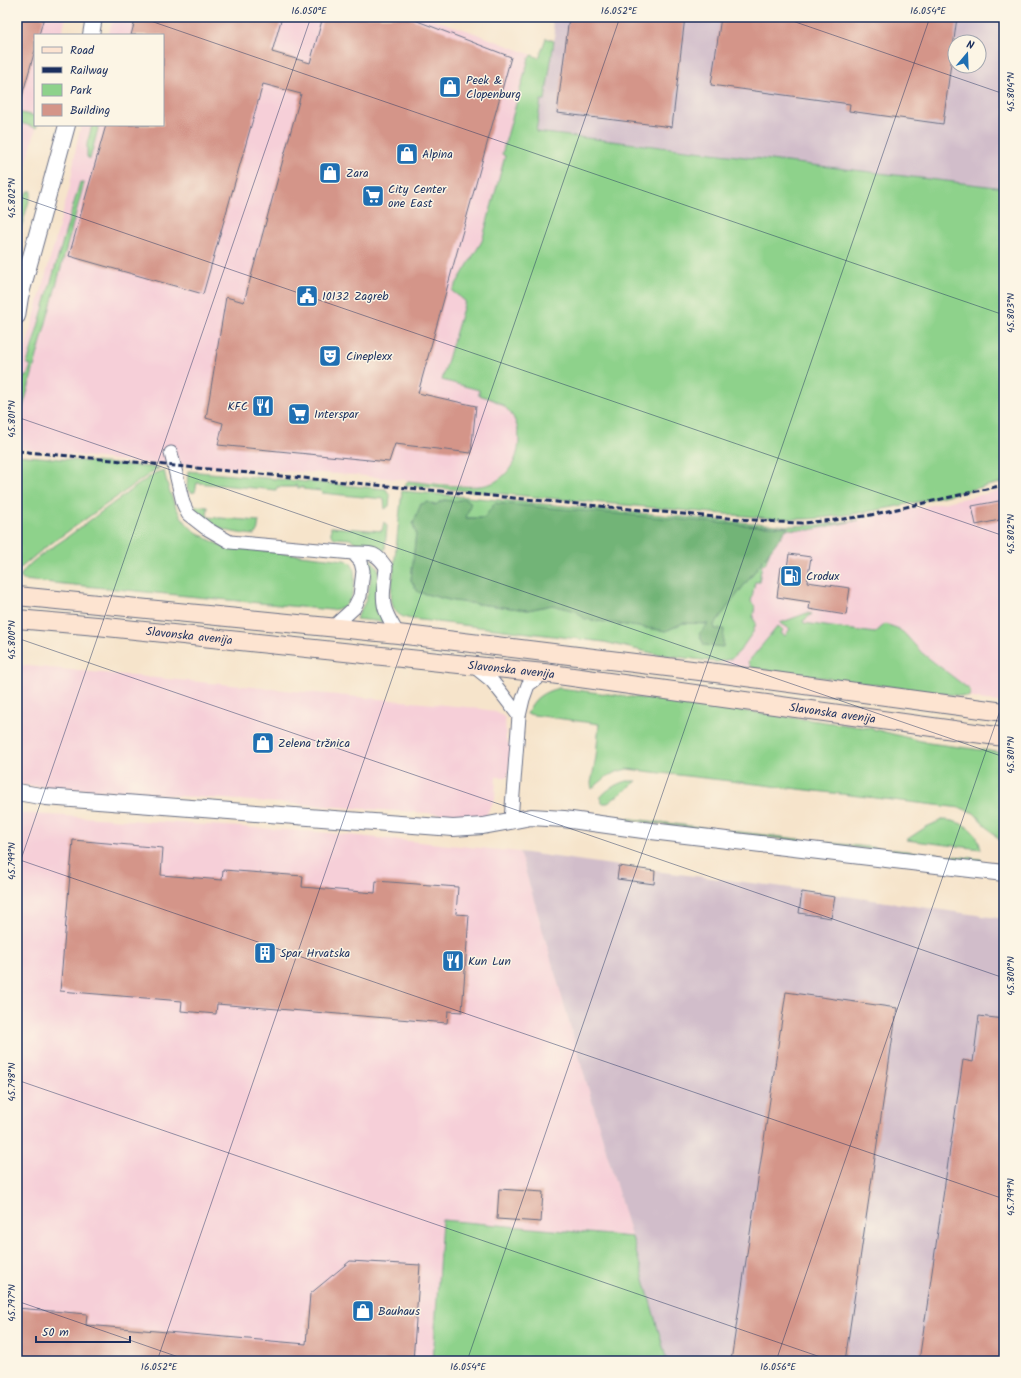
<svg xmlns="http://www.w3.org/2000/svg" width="1021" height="1378" font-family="Kalam,sans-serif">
<rect width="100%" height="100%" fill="#fcf5e5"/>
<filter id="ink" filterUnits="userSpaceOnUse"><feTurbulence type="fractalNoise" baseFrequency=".025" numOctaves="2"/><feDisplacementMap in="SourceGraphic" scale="8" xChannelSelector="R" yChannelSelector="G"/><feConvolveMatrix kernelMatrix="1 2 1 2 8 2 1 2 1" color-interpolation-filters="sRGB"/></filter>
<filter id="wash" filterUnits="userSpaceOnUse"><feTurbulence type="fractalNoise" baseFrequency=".012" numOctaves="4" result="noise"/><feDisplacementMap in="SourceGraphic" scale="16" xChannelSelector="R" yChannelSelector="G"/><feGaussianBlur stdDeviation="0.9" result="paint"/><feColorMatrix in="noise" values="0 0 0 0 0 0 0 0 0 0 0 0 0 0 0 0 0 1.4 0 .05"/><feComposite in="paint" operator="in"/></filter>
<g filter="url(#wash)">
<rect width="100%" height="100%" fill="#f6e4cb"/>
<!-- built -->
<path fill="#f6cfd8" d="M17,17H66L61,35H35V125H37L17,196Z
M114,17H426L469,31L532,55L529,58L502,154L505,156L482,241L452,291L465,301L442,380L479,390V395L492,398L507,409L517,424L519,443L517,456L510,468L499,479L490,483L478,486L447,484L355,475L140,463L17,448V380L70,186L77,142L81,125H163V35H108Z
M1004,490V703L968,697L970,693V690L922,653L904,633L897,628L875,633L804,623L803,622L807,613L781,623L790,629L785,636L781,633L783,630L778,626L749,665L751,668L717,662L731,659L739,652L753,632V618L755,606L751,603L755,582H759L762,564H766L770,551L786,529L810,530Z
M17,665L477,708L497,712L505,718L506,740L511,746L508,777H496L495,799L485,817L17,785Z
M17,813L318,832L520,852L667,1361H17Z"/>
<!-- industrial -->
<path fill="#d1bdca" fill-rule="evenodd" d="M551,17H1004V188L536,132L541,99L545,100L555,35ZM955,42H979V66H955Z
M520,852L655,871L776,886L1004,919V1361H667Z"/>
<!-- green -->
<path fill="#8ed28b" stroke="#548074" d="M546,38L554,41L545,100H541L536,132L1004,188V482C946,495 888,511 829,517C809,520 788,519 768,518L404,485L408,481C428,483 472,490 490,484C520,473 529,430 506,408C498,401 489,398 479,395V390L442,380L465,301L452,291L482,241L505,156L502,154L529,58L532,55L539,58Z
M17,112L35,116V125H37V128L17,122Z
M92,125H99L90,159L87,157V144Z
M80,182L84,183L21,415H17V402L24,376L27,377L31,365L27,364Z
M29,191H32L17,242V223L25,194Z
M17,455L160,468L155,470L43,549L17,571Z
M164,470C168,490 176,515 192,529C201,536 212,541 222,546L344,560C347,561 350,562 352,565C357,572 354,596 348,602C344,608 338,609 331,610L23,580L20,577C27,562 52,548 66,538C96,516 125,494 155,473Z
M188,471L386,489L390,496L389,506L385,509L384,499L322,493L320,491L303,489V487L298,488L297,486L295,485V487H277L276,490L197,483L195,492C192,493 190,492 187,489Z
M402,491L715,520L791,526L821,525L859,520L810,530L786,529L788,527L742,525L484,518H465L464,499L454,501L444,500L435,505L428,503L421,504L413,524L416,533L411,580L418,592L453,601L528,610L552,605L576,611L585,619L666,631L683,623L709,624L715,629L714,625L770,551L765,564H762L759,582H755L751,602L755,606L753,618L756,623L753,632L739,652L731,659L717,662L656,654L604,642L412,619C397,617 392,610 391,595Z
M195,506L208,507L207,517L259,521L257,533L254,535C228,532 212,530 195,508Z
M384,522L387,526L385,549L383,552L376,548L363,547L350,539L335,538L331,535V527L382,531Z
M369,558L377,566L379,571L376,599L377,607L384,621L383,622L356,619C359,612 364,606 366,599C370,588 374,570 367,559Z
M807,613L812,614L803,621L804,623L875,633L885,624L897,628L904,633L922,653L970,690V695L968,697L751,668L748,662L778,626L783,630L781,633L785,636L790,629L780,623Z
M559,688L722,708L869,728L929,743L1004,753V845L974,813L961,808L627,769L616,772L606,777L592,789L591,783L596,757L599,724L527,714C533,698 543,692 559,688Z
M626,781H637L608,803H602L600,798C606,790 616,784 626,781Z
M600,815L831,843L981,859V863L602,817Z
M942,820C960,820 978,829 981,849L906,840L926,827Z
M442,1220L632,1237L667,1361H433Z"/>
<!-- forest -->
<path fill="#72b477" stroke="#46726a" d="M464,499L471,502L466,518H484L495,503L742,525L788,527L714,625L715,629H724L723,647L704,645L699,634L708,624L683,623L666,631L585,619L576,611L552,605L528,610L453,601L418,592L411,580L416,533L413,524L421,504L428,502L435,505L444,500L454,501Z"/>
<g id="blocks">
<!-- building -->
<path fill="#d49589" d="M17,17H44L39,35H35V50L20,103L17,102Z
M136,17H282L272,52L310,63L323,17H407L511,57L418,393L476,406L471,453L395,444L389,462L218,445L223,423L206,418L226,297L244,302L301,94L263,84L203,294L69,256L106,125H163V35H131Z
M569,17H685L672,127L557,113Z
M721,17H957L943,124L849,111L850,104L711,85Z
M1004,500V519L976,525L972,506Z
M789,554L811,557L807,582L850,588L846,615L809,609L810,602L777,597L781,567L787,568Z
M73,840L163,848L161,875L222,880L223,870L303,876L302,887L375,893L376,881L458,887L456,914L469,915L462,1012L448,1011L447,1023L217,1004L216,1014L181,1011L182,1001L60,991Z
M619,866L655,871L654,884L617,879Z
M802,892L835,897L831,918L799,913Z
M786,992L897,1008L845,1361H731Z
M979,1016L1004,1019V1361H919L963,1060L973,1062Z
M499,1189L543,1192L541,1222L497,1219Z
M350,1261L420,1265L413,1361H17V1308L87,1314L86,1325L306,1344L310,1294Z"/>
</g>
</g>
<g filter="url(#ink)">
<use href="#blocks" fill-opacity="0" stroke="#686e84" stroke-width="1"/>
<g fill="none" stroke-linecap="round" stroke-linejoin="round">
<!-- minor casing -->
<g stroke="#686e84" stroke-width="15">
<path id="minor" d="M171,453L183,503L188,514L206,528L230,542L353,553C371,553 375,551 386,567C385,582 380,600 387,614C390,621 394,627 398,634
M333,627L354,608L360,596L363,571L361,562L353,553
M472,665L492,681L503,695L519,716
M511,820L519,716L523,699L528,685L544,673"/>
</g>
<!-- tertiary casing -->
<g stroke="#686e84" stroke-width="18">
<path id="tertiary" d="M91,35L94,17
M17,316L20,297L67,125
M17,792L46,797L453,828L483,826L531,817L564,819L643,830L1004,873"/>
</g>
<!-- secondary casing -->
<g stroke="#686e84" stroke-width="20">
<g id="secondary">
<path d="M17,596L398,634L716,673L1004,712"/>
<path id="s1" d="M17,619L97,626L544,673L1004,737"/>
</g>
</g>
<!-- minor -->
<use href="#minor" stroke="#fff" stroke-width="13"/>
<!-- tertiary -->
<use href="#tertiary" stroke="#fff" stroke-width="16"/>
<!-- secondary -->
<use href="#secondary" stroke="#fde4d1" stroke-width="18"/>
<!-- rail -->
<path stroke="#1b2f5e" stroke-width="3" stroke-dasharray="6 3" stroke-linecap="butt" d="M17,451L715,517L779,522L802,523L835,520L866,516L1004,485"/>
</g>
</g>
<!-- ticks -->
<path fill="none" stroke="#1b2f5e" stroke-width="1" stroke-opacity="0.45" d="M139,17L1004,315M781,17L1004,94M17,196L1004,536M17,417L1004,757M17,638L1004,978M17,859L1004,1199M17,871L311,17M17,1080L832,1361M17,1301L190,1361M157,1361L620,17M467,1361L930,17M776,1361L1004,699"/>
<!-- icons -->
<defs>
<g id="shop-square" transform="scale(1.15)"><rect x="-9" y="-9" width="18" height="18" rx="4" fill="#1f6fb2" stroke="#fcf5e5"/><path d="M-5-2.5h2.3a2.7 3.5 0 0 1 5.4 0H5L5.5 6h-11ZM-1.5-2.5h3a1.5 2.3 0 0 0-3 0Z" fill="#fff"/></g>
<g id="supermarket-square" transform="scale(1.15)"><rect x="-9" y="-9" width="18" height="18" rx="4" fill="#1f6fb2" stroke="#fcf5e5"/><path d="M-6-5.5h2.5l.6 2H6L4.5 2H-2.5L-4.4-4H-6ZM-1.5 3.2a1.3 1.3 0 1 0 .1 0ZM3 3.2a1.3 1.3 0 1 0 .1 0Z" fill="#fff"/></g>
<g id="civic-square" transform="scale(1.15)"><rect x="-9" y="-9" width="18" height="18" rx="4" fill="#1f6fb2" stroke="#fcf5e5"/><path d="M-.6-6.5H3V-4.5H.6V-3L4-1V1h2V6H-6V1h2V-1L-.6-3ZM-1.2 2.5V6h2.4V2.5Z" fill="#fff"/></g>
<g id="theatre-square" transform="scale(1.15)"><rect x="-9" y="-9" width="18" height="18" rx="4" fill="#1f6fb2" stroke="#fcf5e5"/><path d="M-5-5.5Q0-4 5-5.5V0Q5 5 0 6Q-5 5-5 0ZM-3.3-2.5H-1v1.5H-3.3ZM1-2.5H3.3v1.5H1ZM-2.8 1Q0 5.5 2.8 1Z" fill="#fff"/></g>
<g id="restaurant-square" transform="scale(1.15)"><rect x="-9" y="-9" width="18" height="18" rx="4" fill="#1f6fb2" stroke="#fcf5e5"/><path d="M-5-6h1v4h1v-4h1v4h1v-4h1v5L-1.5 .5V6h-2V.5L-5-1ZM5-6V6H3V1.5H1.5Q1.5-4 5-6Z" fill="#fff"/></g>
<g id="fuel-square" transform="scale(1.15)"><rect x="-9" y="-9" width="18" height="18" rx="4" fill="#1f6fb2" stroke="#fcf5e5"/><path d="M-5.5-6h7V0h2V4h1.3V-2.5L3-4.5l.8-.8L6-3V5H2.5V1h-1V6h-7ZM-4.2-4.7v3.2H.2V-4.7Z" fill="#fff"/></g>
<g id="building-square" transform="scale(1.15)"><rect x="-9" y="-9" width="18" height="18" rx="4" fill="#1f6fb2" stroke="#fcf5e5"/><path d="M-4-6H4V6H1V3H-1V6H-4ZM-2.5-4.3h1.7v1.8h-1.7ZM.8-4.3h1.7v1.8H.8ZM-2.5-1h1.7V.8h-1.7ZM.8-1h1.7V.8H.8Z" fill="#fff"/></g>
</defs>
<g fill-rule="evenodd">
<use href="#shop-square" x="450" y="87"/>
<use href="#shop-square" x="407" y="154"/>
<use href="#shop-square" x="330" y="173"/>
<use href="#supermarket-square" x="373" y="196"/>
<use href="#civic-square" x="307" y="296"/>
<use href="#theatre-square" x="330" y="356"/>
<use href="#restaurant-square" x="263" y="406"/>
<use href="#supermarket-square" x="299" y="414"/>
<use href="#fuel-square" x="791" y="576"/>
<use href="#shop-square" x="263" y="743"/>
<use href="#building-square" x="265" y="953"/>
<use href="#restaurant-square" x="453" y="961"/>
<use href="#shop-square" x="363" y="1311"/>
</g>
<g text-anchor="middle" stroke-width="3" stroke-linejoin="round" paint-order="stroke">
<!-- poi labels -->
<g font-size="12" fill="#1b2f5e" stroke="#fcf5e5" text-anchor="start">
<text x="466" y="84">Peek &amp;<tspan x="466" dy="14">Clopenburg</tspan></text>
<text x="422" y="158">Alpina</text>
<text x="346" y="177">Zara</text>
<text x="388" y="193">City Center<tspan x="388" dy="14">one East</tspan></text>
<text x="322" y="300">10132 Zagreb</text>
<text x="346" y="360">Cineplexx</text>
<text x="248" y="410" text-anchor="end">KFC</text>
<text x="314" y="418">Interspar</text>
<text x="806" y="580">Crodux</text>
<text x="278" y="747">Zelena tržnica</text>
<text x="280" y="957">Spar Hrvatska</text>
<text x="468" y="965">Kun Lun</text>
<text x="378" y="1315">Bauhaus</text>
</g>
<!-- street labels -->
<g font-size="12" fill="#1b2f5e" stroke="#fcf5e5">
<text dy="4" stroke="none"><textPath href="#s1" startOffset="173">Slavonska avenija</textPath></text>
<text dy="4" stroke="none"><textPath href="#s1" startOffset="497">Slavonska avenija</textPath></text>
<text dy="4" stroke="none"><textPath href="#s1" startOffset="821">Slavonska avenija</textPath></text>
</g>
</g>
<!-- margin -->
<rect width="1021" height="1378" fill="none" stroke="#fcf5e5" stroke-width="44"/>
<!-- legend -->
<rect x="34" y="34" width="130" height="92" fill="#fcf5e5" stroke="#a2a6af"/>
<rect x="42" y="47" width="20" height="6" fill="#fde4d1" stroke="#a2a6af"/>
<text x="70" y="54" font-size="12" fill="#1b2f5e">Road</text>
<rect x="42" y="67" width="20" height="6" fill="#1b2f5e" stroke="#a2a6af"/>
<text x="70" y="74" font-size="12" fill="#1b2f5e">Railway</text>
<rect x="42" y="84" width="20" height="12" fill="#8ed28b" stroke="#a2a6af"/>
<text x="70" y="94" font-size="12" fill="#1b2f5e">Park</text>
<rect x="42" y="104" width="20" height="12" fill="#d49589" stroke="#a2a6af"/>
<text x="70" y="114" font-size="12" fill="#1b2f5e">Building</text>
<!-- north arrow -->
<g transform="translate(967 54) rotate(19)"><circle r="19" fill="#fcf5e5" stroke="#a2a6af"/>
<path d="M0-3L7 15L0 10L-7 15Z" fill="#1f6fb2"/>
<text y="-6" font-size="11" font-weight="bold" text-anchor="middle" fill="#1b2f5e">N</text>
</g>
<!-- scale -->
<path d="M36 1336v6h94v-6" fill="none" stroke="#1b2f5e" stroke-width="2"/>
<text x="42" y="1336" font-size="12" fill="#1b2f5e" stroke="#fcf5e5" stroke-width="3" paint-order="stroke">50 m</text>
<rect x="22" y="22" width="977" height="1334" fill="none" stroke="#1b2f5e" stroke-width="1.5"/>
<g font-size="10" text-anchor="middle" fill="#1b2f5e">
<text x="309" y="14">16.050°E</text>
<text x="619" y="14">16.052°E</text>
<text x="928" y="14">16.054°E</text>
<text transform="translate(1010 92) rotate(-90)" y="4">45.804°N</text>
<text transform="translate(11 198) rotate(-90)" y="4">45.802°N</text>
<text transform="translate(1010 313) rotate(-90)" y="4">45.803°N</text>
<text transform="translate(11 419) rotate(-90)" y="4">45.801°N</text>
<text transform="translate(1010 534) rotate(-90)" y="4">45.802°N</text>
<text transform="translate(11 640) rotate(-90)" y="4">45.800°N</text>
<text transform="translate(1010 755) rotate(-90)" y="4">45.801°N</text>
<text transform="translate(11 861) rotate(-90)" y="4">45.799°N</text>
<text transform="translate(1010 976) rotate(-90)" y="4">45.800°N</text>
<text transform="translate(11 1082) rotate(-90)" y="4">45.798°N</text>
<text transform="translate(1010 1197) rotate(-90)" y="4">45.799°N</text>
<text transform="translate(11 1303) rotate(-90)" y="4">45.797°N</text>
<text x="159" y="1370">16.052°E</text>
<text x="468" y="1370">16.054°E</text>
<text x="778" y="1370">16.056°E</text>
</g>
</svg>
